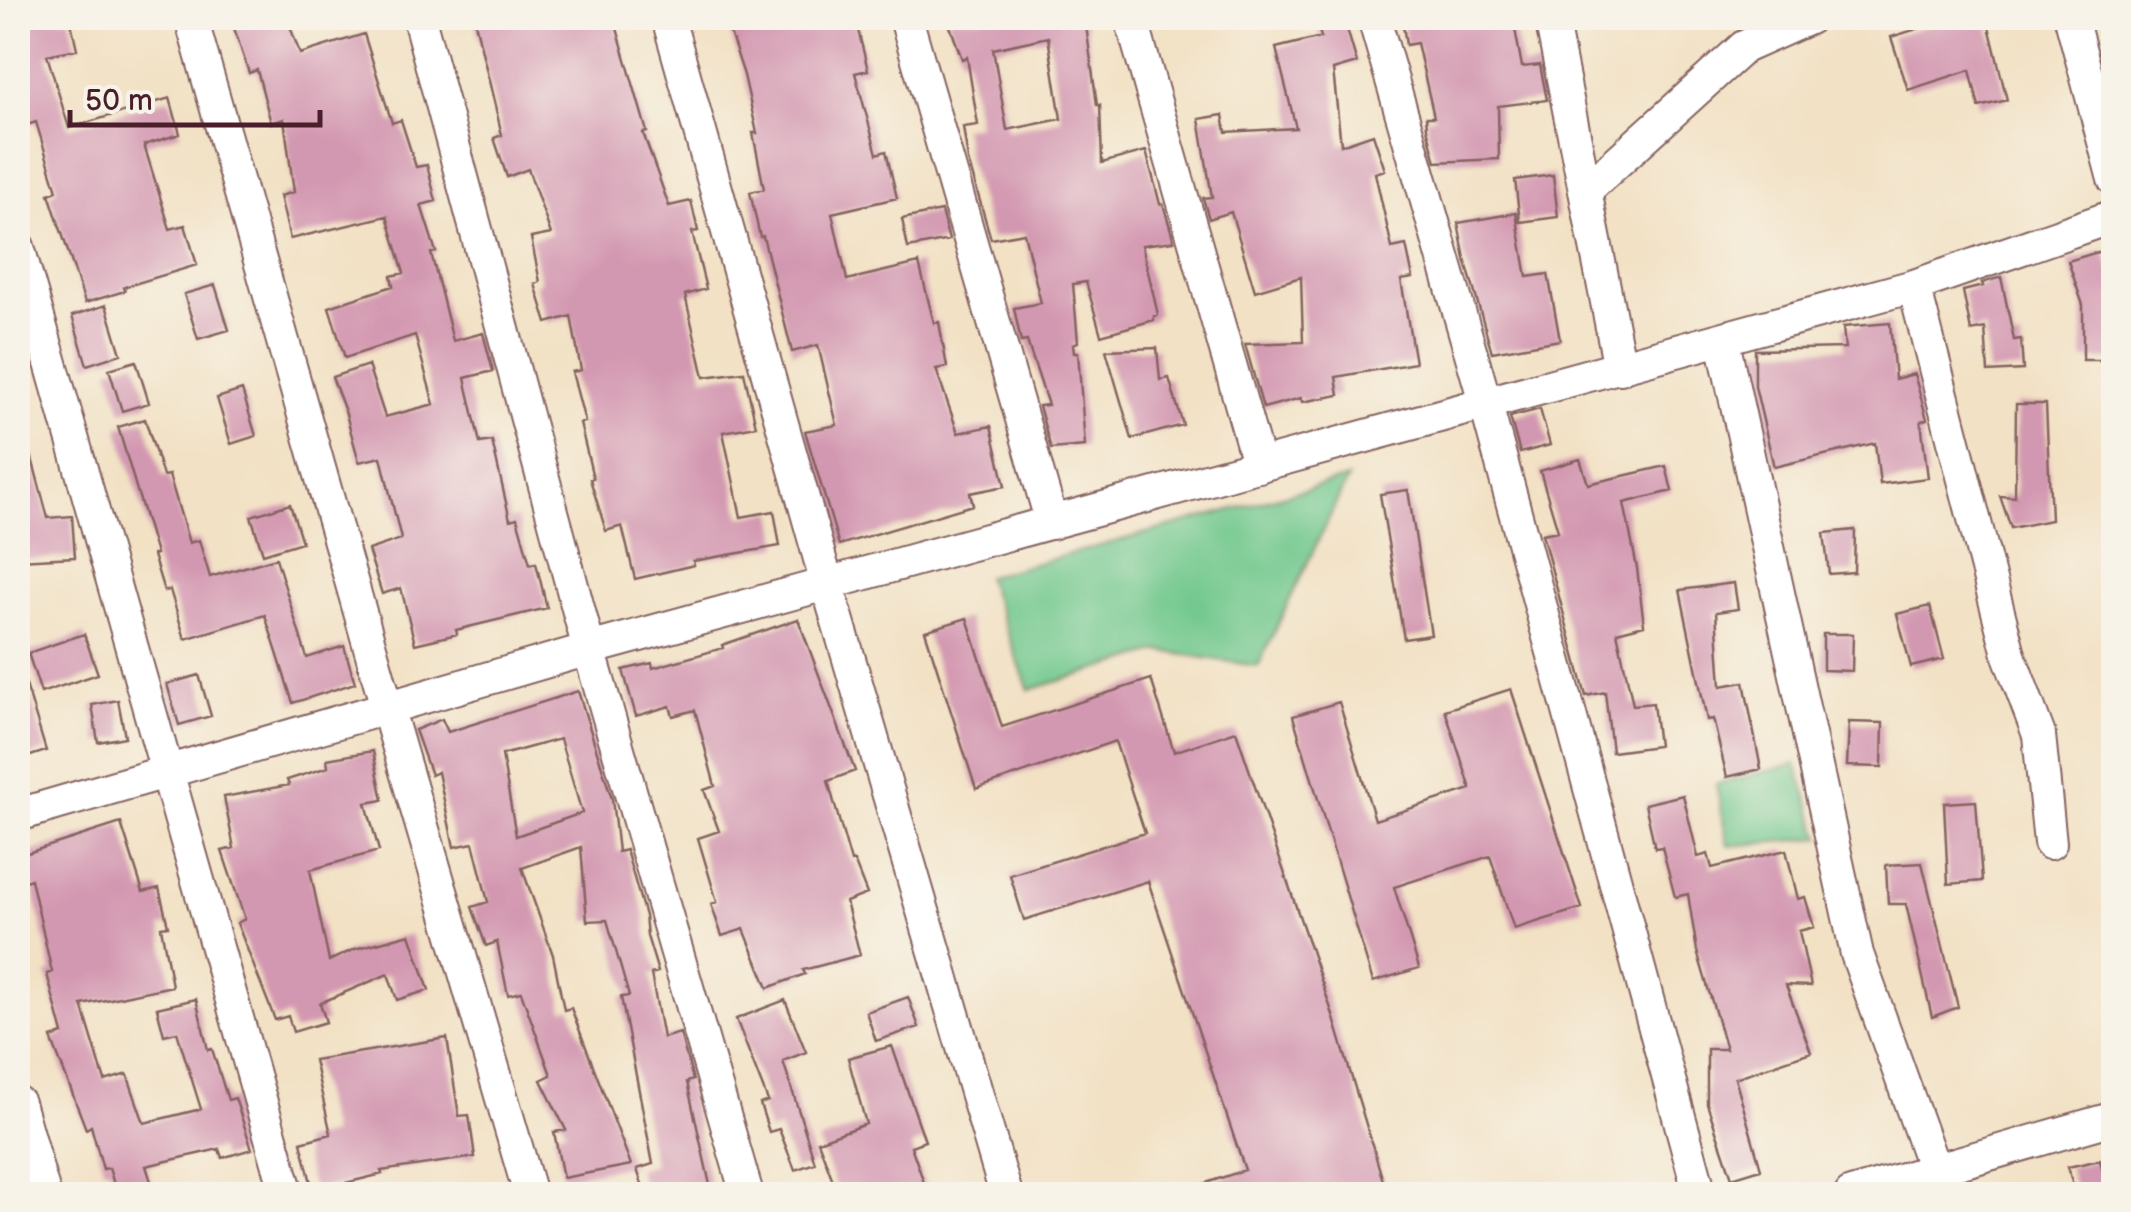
<svg xmlns="http://www.w3.org/2000/svg" width="2131" height="1212" font-family="'Balsamiq Sans',sans-serif">
<rect width="100%" height="100%" fill="#f7f3e8"/>
<filter id="ink" filterUnits="userSpaceOnUse"><feTurbulence type="fractalNoise" baseFrequency=".01" numOctaves="2"/><feDisplacementMap in="SourceGraphic" scale="20" xChannelSelector="R" yChannelSelector="G"/><feConvolveMatrix kernelMatrix="1 2 1 2 8 2 1 2 1" color-interpolation-filters="sRGB"/></filter>
<filter id="wash" filterUnits="userSpaceOnUse"><feTurbulence type="fractalNoise" baseFrequency=".0048" numOctaves="4" result="noise"/><feDisplacementMap in="SourceGraphic" scale="40" xChannelSelector="R" yChannelSelector="G"/><feGaussianBlur stdDeviation="2.25" result="paint"/><feColorMatrix in="noise" values="0 0 0 0 0 0 0 0 0 0 0 0 0 0 0 0 0 1.4 0 .05"/><feComposite in="paint" operator="in"/></filter>
<g filter="url(#wash)">
<rect width="100%" height="100%" fill="#f2e1c4"/>
<!-- green -->
<path fill="#71c88d" stroke="#5e745c" stroke-width="2.5" d="M1348,478L1258,666L1160,651L1029,690L986,577Z
M1796,764L1821,838L1728,846L1716,784Z"/>
<g id="blocks">
<!-- building -->
<path fill="#d398b1" fill-rule="evenodd" d="M38,18H70L77,49L47,55L69,128L170,98L180,134L144,145L170,229L185,225L197,265L124,287L125,291L85,303L49,194L57,191L36,122L18,128V21Z
M263,18H287L300,54L364,34L392,123L401,120L416,167L427,165L436,201L421,205L436,252L431,253L453,341L483,333L493,371L465,378L480,443L492,441L510,520L517,518L530,564L536,563L547,608L456,630L457,634L415,644L401,588L382,594L368,550L401,539L381,457L359,462L346,414L332,377L368,365L385,417L434,404L415,335L345,358L329,307L393,286L391,276L404,273L387,216L290,239L280,196L294,192L284,119L271,123L257,70L249,73L234,28Z
M474,18H614L647,132L643,133L669,206L691,201L698,231L692,232L706,289L685,295L704,377L744,372L756,426L723,432L741,517L774,511L780,546L693,561L694,565L635,579L622,526L606,531L590,479L593,478L580,423L585,422L572,372L581,370L571,316L547,323L535,284L540,282L531,238L551,234L528,169L507,177L494,138L502,135Z
M725,18H855L868,70L855,73L877,154L886,151L897,198L832,213L847,280L919,263L934,323L939,322L947,367L936,369L958,433L991,426L1005,486L970,493L973,505L839,545L805,431L837,425L818,345L792,352L763,236L760,237L750,192L764,189L753,133H757L744,75Z
M947,18H1085L1097,105H1100L1102,163L1146,151L1160,204H1163L1174,241L1142,245L1158,315L1154,316V320L1101,335L1086,282L1073,284L1078,342L1073,344L1074,352H1078L1085,446L1051,449L1039,406L1048,405L1027,341L1021,342L1014,308L1041,303L1024,233L991,239L968,160L963,127L978,125L967,57L962,59ZM1048,37L1061,119L1007,130L993,49Z
M1402,18H1513L1522,67L1540,65L1547,100L1498,106L1499,159L1436,162L1427,128L1426,117H1434L1417,43L1406,45Z
M1952,18H1987L2007,100L1979,107L1970,70L1908,90L1891,37Z
M1344,19L1357,63L1333,70L1341,145L1373,134L1385,170L1375,173L1392,248L1406,245L1413,278L1401,280L1415,363L1336,377L1339,395L1302,402L1301,398L1263,408L1245,344L1303,342L1301,277L1255,291L1231,212L1209,219L1203,198L1212,197L1199,119L1223,115L1226,132L1296,128L1276,48L1321,37L1318,27Z
M1553,175L1558,217L1520,222L1515,180Z
M941,211L949,240L908,248L902,219Z
M1516,213L1527,277L1548,274L1560,340L1492,352L1465,259L1458,223Z
M2104,250L2114,280V360H2083V305L2068,261Z
M2001,277L2014,340L2021,339L2023,370L1988,372L1985,328L1971,331L1963,291L1983,286L1982,283Z
M215,285L229,330L198,339L184,294Z
M106,305L121,354L87,365L72,316Z
M1890,323L1895,379L1914,374L1927,419L1921,421L1928,478L1880,484L1875,443L1774,467L1755,386V350L1845,348L1843,327Z
M1157,348L1160,380L1169,378L1183,425L1132,439L1106,350Z
M136,361L149,403L122,411L109,369Z
M242,390L256,436L231,444L217,398Z
M2016,404H2046L2051,520L2011,528L2000,496L2015,497Z
M1540,409L1550,445L1520,453L1510,417Z
M145,419L163,476L169,475L189,543L199,540L210,577L276,558L307,658L344,646L355,683L293,703L265,615L185,639L170,590L164,591L153,555L156,554L118,427Z
M26,436L48,518L72,516L75,557L18,560V437Z
M1580,459L1588,484L1666,466L1672,491L1624,503L1637,568L1644,625L1617,632L1633,705L1653,703L1658,746L1612,752L1605,692L1586,696L1542,534L1558,531L1540,471Z
M1408,490L1431,635L1404,639L1380,494Z
M290,504L302,542L263,554L251,516Z
M1855,530L1854,572L1829,574L1824,533Z
M1734,583L1738,609L1716,612L1721,686L1744,682L1761,769L1727,777L1713,719L1707,720L1680,590Z
M1930,606L1944,659L1911,667L1897,614Z
M967,618L1002,727L1151,679L1174,752L1236,731L1332,1012L1387,1194H1185V1190L1245,1170L1148,881L1024,920L1010,875L1145,833L1115,741L976,789L925,631Z
M798,619L855,771L828,781L851,862L854,861L867,894L846,902L860,955L803,970L805,974L768,988L744,929L722,936L711,904L717,902L698,838L719,831L704,790L715,786L695,710L673,716L670,706L636,716L623,670L652,663L653,668L723,648L722,645Z
M84,634L98,674L41,693L28,653Z
M1823,634H1853L1852,671L1823,670Z
M199,675L211,716L179,725L167,684Z
M24,678L46,751L18,760V679Z
M1511,689L1582,908L1514,929L1490,856L1394,887L1419,968L1373,982L1293,716L1339,702L1375,820L1471,789L1445,710Z
M578,691L612,799L618,852L626,850L645,916L647,936L658,972L651,974L663,1038L680,1033L693,1080L687,1082L712,1194H645L637,1169L653,1164L621,997L629,996L607,920L587,921L581,847L522,868L553,955L564,1010L571,1008L631,1165L563,1178L554,1132L566,1130L541,1080L551,1075L521,992L508,995L497,942L486,946L472,907L488,902L473,843L454,847L438,772L431,775L415,730L442,719L448,732ZM560,739L582,813L516,836L502,755Z
M118,700L125,737L98,742L92,705Z
M1849,722L1883,723L1882,767L1847,766Z
M373,751L383,800L366,803L379,851L310,870L329,961L355,949L410,934L429,990L397,1000L388,974L320,1003L326,1022L293,1032L288,1016L275,1020L237,923L245,919L222,851L234,848L224,797L289,785L287,780L328,767L327,759Z
M1683,795L1698,857L1708,854L1712,868L1786,850L1798,899L1805,897L1814,927L1799,931L1811,986L1786,985L1811,1052L1735,1078L1761,1169L1732,1178L1707,1104V1049H1726L1697,951L1688,894L1675,897L1662,847L1655,848L1645,804Z
M1976,801L1982,881L1948,884L1944,803Z
M121,823L143,892L159,888L168,926L161,927L172,986L82,1005L105,1081L127,1074L144,1123L201,1109L177,1032L164,1035L157,1008L196,999L208,1050L212,1049L228,1100L235,1098L252,1149L222,1158L219,1149L146,1166L155,1194H117L109,1168L103,1169L91,1126L86,1129L51,1038L63,1034L47,974L52,972L31,879L18,883V856Z
M1922,863L1958,1007L1932,1017L1906,904H1888L1886,865Z
M908,997L919,1027L876,1041L866,1012Z
M785,1000L806,1052L783,1061L815,1163L795,1170L779,1129L769,1132L760,1104L768,1101L736,1019Z
M447,1038L459,1116L469,1115L475,1157L381,1171L382,1174L313,1191L301,1142L331,1134L314,1060Z
M892,1046L925,1141L911,1146L928,1194H838L818,1141L866,1124L848,1058Z
M2100,1160L2108,1194H2075L2068,1167Z"/>
</g>
</g>
<g filter="url(#ink)">
<use href="#blocks" fill-opacity="0" stroke="#856361" stroke-width="2.5"/>
<g fill="none" stroke-linecap="round" stroke-linejoin="round">
<!-- street casing -->
<g stroke="#856361" stroke-width="36">
<path id="street" d="M191,18L387,707L530,1194
M419,18L589,649L747,1194
M668,18L827,584L1006,1194
M906,18L1052,523
M1131,18L1259,466
M1374,18L1486,405L1700,1194
M1551,18L1620,368
M2071,18L2114,179
M1585,191L1744,47L1809,18
M18,247L287,1194
M1914,286L2010,658L2039,735L2050,843
M1723,341L1857,954L1943,1194
M18,815L589,649L1914,286L2114,216
M18,1103L44,1194
M1851,1194L2114,1118"/>
</g>
<!-- street -->
<use href="#street" stroke="#fff" stroke-width="32"/>
</g>
</g>
<!-- margin -->
<rect width="2131" height="1212" fill="none" stroke="#f7f3e8" stroke-width="60"/>
<!-- scale -->
<path d="M70 110v15h250v-15" fill="none" stroke="#4a1f2b" stroke-width="5"/>
<text x="85" y="110" font-size="30" fill="#4a1f2b" stroke="#f7f3e8" stroke-width="8" paint-order="stroke">50 m</text>
</svg>
